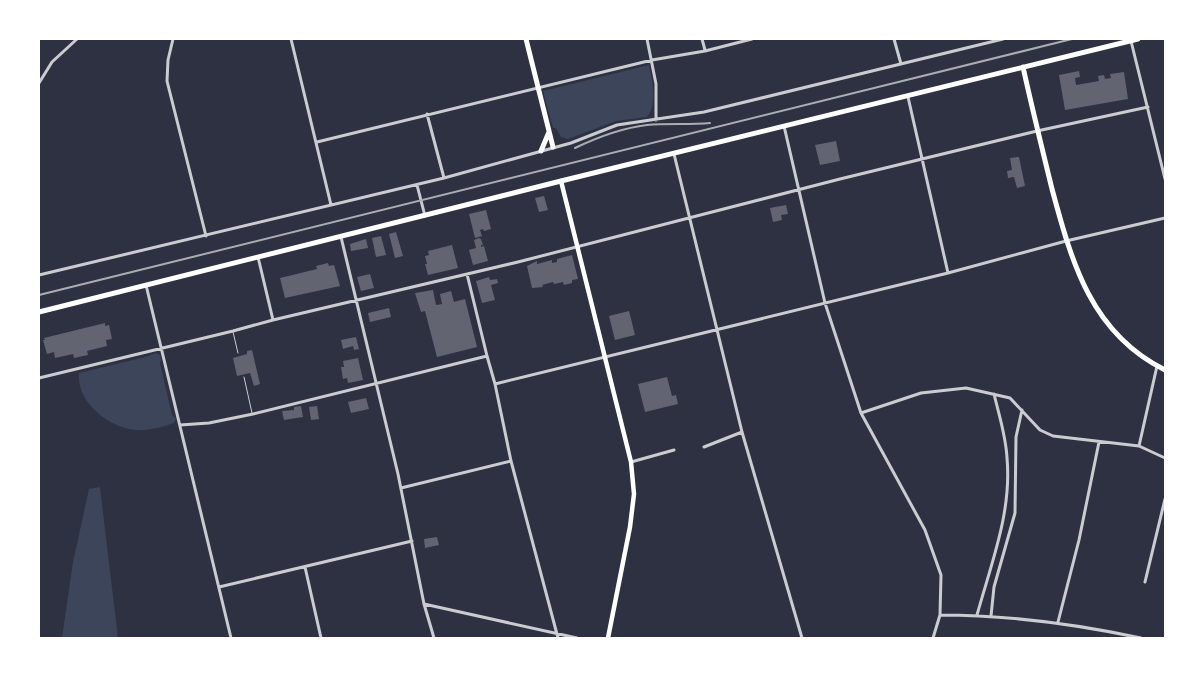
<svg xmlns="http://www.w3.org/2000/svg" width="1204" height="677" font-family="Spectral,serif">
<rect width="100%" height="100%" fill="#2d3142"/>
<!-- green -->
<path fill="#3c4559" d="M649,65C652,80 658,104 647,117L616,121L568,139L561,137L556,128H553L543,91Z
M156,353L160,355L161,360L160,363L172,415L176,419L174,423C162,427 149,431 136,430C110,428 76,403 79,373L145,357Z
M100,487L118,638H62L73,562L89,489Z"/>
<!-- building -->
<path fill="#626471" d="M1079,71L1080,77L1075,78L1076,85L1099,81L1098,76L1104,75L1105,79L1111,78L1110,74L1124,72L1128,99L1065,110L1059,75Z
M836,141L840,161L820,165L815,145Z
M1019,157L1025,186L1017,188L1014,177L1008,178L1007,171L1012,170L1010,158Z
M544,196L548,210L539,212L535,198Z
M786,205L788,214L781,215L782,220L773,222L770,208Z
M486,210L491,229L484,231L483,229L480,230L482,236L475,238L469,214Z
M396,232L403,256L395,258L389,234Z
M381,236L386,255L376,257L372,238Z
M479,238L481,239L483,245H481V247L484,246L488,261L473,265L469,250L476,248L474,240Z
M366,239L368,248L351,251L350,244Z
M452,245L458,268L428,275L425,264H427L425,256L429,255L428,251Z
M572,255L578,279L572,280V283L564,285L563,282L554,284L553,282L542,285L543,287L532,288L527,266L537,261V264L552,260V263L557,262V259Z
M328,263L329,266L334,265L340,286L285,298L280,278L317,269L316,266Z
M370,274L374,288L361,291L357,277Z
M489,277L490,280L497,279L498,283L491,285L495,300L482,303L476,281Z
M433,290L436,305L442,304L440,294L451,291L454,302L465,299L477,347L437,357L425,311L421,312L415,293Z
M389,308L391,317L370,322L368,313Z
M629,311L635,335L615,340L609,316Z
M105,323V326L109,325L112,339L106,340L107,346L87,351L88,355L74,358L73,354L55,358L54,352L47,354L43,340H45L44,338Z
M356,337L359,349L354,350L353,346L343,349L341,340Z
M252,350L260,384L254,386L250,373L237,376L233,358L247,354V351Z
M358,358L363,380L348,383L347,378L343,379L341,367H344L343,361Z
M667,377L672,396L676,395L678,404L645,412L638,384Z
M366,398L369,409L351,413L348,402Z
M301,406L303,417L284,420L282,411L294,410V407Z
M317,406L319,419L311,420L309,407Z
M437,537L439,545L425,548L424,539Z"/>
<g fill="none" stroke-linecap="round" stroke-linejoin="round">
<!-- service -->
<path stroke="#caccd0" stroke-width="1" d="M233,332L238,353
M244,377L252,413"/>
<!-- minor -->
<path stroke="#caccd0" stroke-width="3" d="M173,39L168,60L167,81L206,236
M291,39L331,205
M647,39L656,84V120
M702,39L705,50
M894,39L901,64
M1131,41L1165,179
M39,83L52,62L77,39
M908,97L948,273
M427,114L444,178
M784,126L825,303L861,413L925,530L941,575L940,615L933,638
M317,142L652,60L705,51L752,39
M674,154L742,432L802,638
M417,185L425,216
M341,237L398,474L424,604L434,638
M258,257L273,320
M467,274L487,356L495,384L511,461L558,638
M39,275L444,178L571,143L617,125L704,112L1003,39
M146,285L231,638
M39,378L233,331L273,320L518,262L840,179L1037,131L1148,107
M495,384L948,273L1066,241L1165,218
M861,413L921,393L966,388L1010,398L1040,430L1053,436L1139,446L1165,458
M180,425L209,423L253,414L487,356
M1139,446L1157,366
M704,447L742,432
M631,462L674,450
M401,488L511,461
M305,567L321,638
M1145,582L1165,499
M219,587L412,541
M424,604L577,638
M940,615C1009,615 1075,624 1141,638
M977,615C991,564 1012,512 1007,458C1006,436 999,415 994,394
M991,616L994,587L1015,513L1016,437L1022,410
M1058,622L1079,540L1099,442"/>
<!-- secondary -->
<path stroke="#fff" stroke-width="4.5" d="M561,181L631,462L634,494L630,527L608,638"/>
<!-- primary -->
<path stroke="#fff" stroke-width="5" d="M526,39L553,147
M1023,67C1032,108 1042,148 1052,189C1072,263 1091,333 1165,370
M541,151L549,132
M39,312L561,181L1138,39"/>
<!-- rail -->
<path stroke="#abadb3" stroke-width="2" d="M575,148C598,137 622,128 647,125C668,123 689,125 710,123
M39,295L1072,39"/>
</g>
<!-- border -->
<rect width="1204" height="677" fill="none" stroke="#ffffff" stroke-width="80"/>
</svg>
